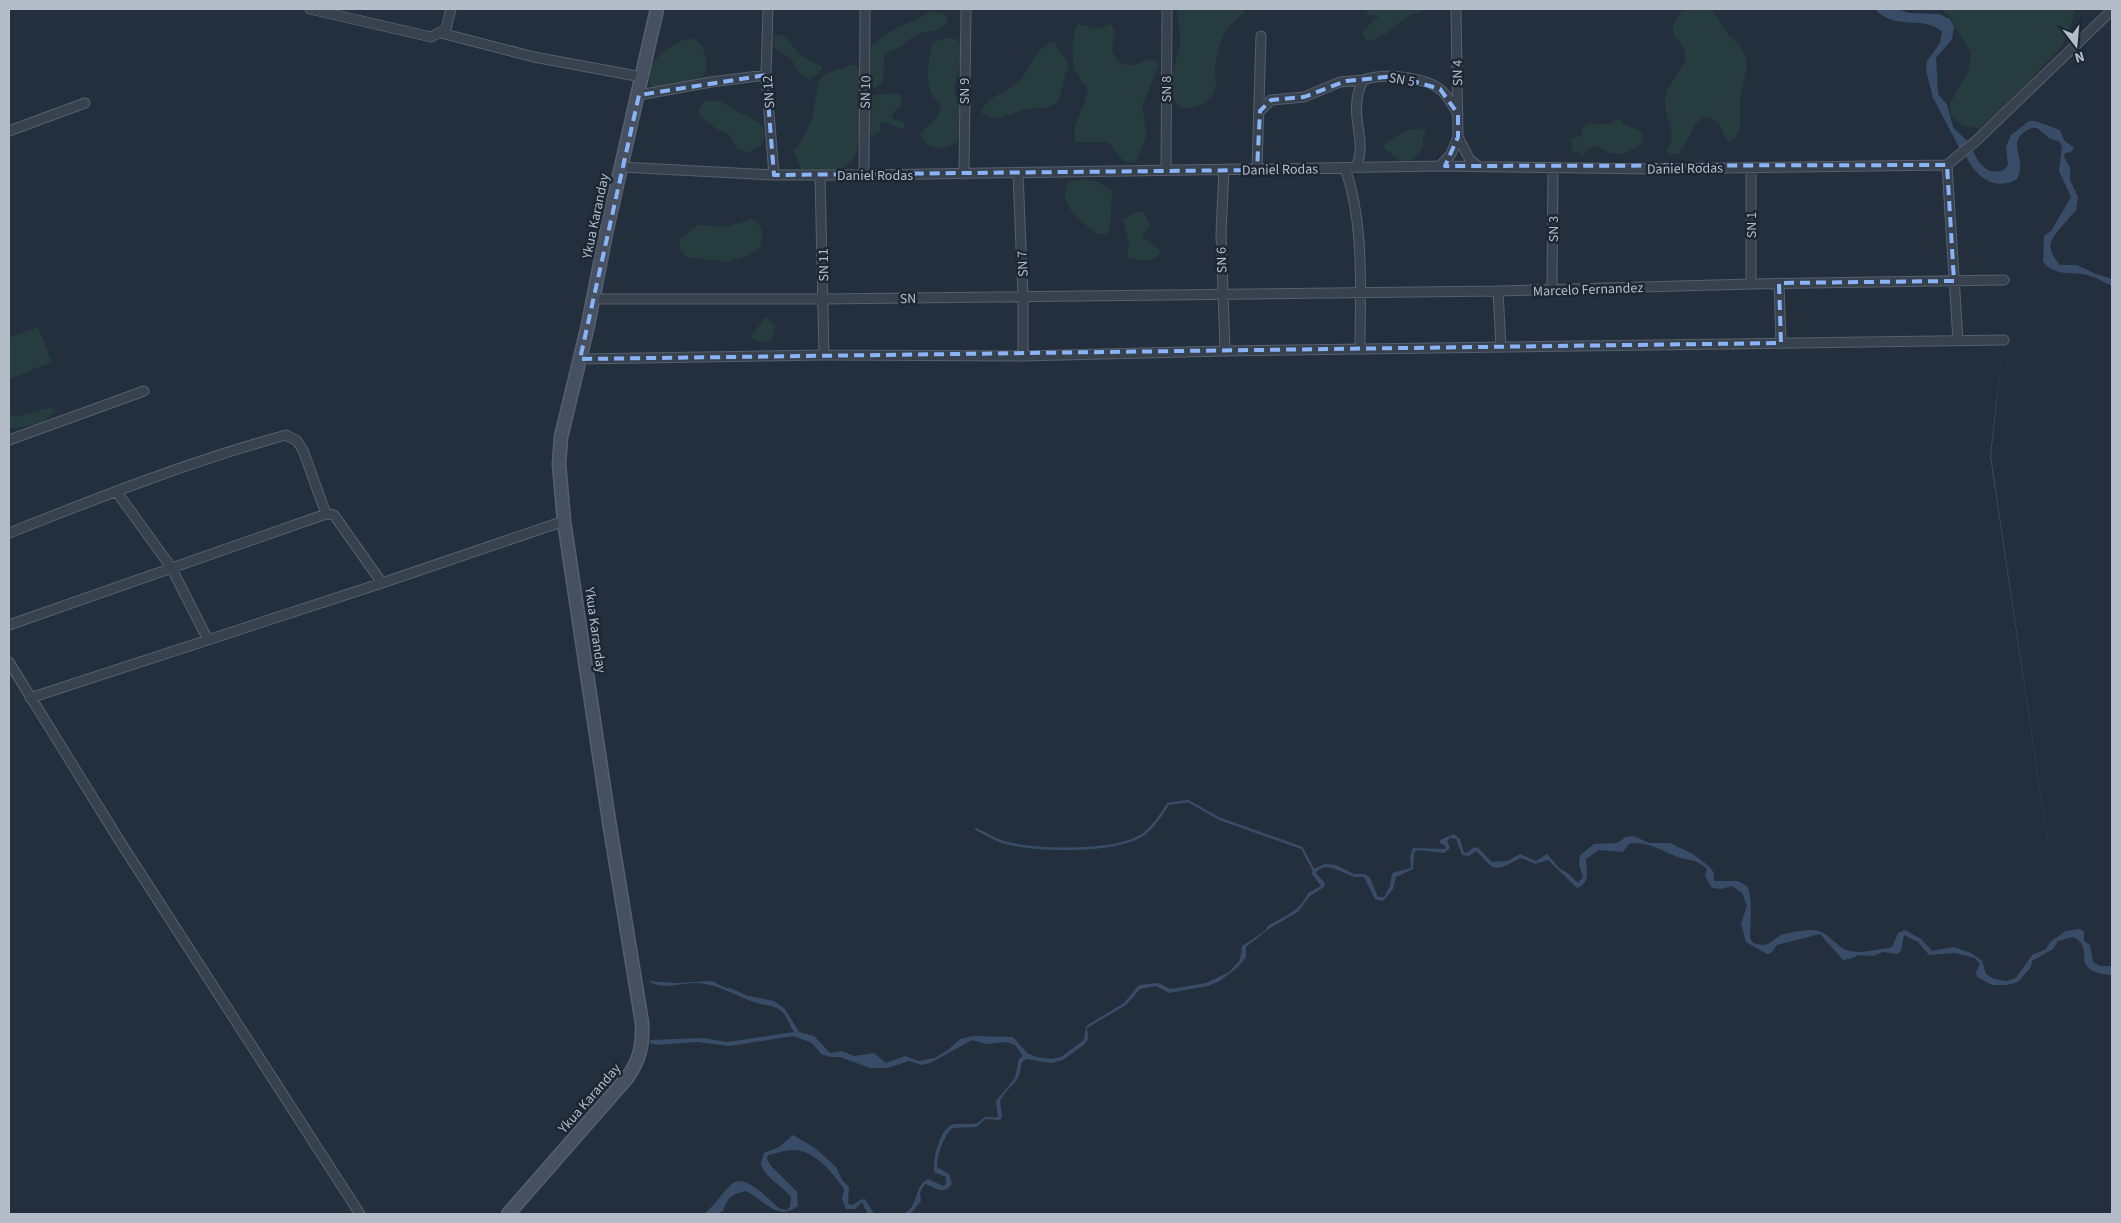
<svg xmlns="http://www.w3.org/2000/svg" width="2121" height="1223" font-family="'Source Sans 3',sans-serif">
<rect width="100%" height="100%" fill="#242f3e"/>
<!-- green -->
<path fill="#263c3f" d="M1178,9H1246C1239,20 1227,26 1222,39C1218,49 1215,61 1215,73C1215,78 1217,83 1215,88C1212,103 1192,112 1179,107C1161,88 1177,65 1180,44C1181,32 1177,21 1178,9Z
M1366,9H1427L1408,16L1384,35L1367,42L1362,32L1379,16L1368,15Z
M1683,9H1711L1730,36L1740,45L1746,58L1747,67L1740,97V127L1735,140L1728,142C1721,130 1720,119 1704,117C1689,126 1690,142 1678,154H1670L1666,151C1679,130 1665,123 1665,102C1665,83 1685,69 1686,57C1687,44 1670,39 1673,26C1675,20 1680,15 1683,9Z
M1942,9H2075L2068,36L2059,49L2015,97L1979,129L1962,125L1951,116L1949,105L1969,70L1971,54L1965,41L1954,27L1952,20Z
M933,11L947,15V22C936,34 932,29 919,34C905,40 904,48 886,53C879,66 892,86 871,88L867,67L872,46L889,32Z
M1078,24L1098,29L1111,24C1119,35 1113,39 1112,51C1122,74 1136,63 1154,59L1159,65L1142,106L1147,135L1136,162C1119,165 1118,151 1107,142H1076C1068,121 1090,106 1087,86C1070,74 1069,41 1078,24Z
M774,34L784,36L801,56L821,66L823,69L809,80L801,75L792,60L773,46Z
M692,38C706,45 708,60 705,74L699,80L657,89L653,88C637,66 673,40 692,38Z
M947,38L956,39L961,44V59L954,88L960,109L962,139C949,149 926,154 920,134C930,124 940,119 941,104C922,92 928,64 932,44L938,40Z
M1054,42L1069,64L1058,102C1047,110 1039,107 1027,109C1009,112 999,125 981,113C988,94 1008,93 1020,80C1033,67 1034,47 1054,42Z
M854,64L860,69L862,76C861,90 860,105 860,119C859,147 859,171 824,172C816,172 809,173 801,170L793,150L799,145L812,119L818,83L822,77L828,73Z
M898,93L901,95L902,105L891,115L895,120L903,122L905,127L902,129L882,121L880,124V131L872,136L869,130L868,99L874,95Z
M705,101C722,97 729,108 742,114C756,121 772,125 761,146L748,153L738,149L729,134L718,130L700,116L699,108Z
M1617,119H1620L1624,125L1642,131L1643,141C1635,150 1618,159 1606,151C1601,148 1599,146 1592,146L1581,157L1580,152L1572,151L1571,139L1581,136L1583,126L1593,123L1608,125Z
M1420,128L1426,131L1423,138V148L1413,159L1402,162L1384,148L1385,144C1394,136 1408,129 1420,128Z
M1083,179L1099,182L1112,191L1110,227L1107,234H1097C1082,221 1056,206 1068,182Z
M1137,211L1144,213L1150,226L1142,234C1147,243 1156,244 1160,252L1156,258L1145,261L1129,258L1127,253L1129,242L1123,220Z
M752,219C765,225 763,236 760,248L750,255L727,262L687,257L680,249V238L698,225L725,227Z
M765,317L776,326L771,340L764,343L751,337Z
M38,327L52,362L9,379V338Z
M49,408L56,409C45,427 27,426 9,428V415L15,417Z"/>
<!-- water -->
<path fill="#394c67" d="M1875,9H1897L1909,13L1939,14L1950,19L1954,27L1952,39L1936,58L1938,94L1947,105L1953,127L1968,142L1960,149L1933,98L1926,70L1927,61L1940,43L1942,32C1927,15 1893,31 1875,9Z
M2029,121H2035L2060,130L2064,140L2074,148L2071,152L2065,153L2064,157L2070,168V180L2078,197L2076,211C2070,215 2068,220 2063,225C2049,241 2045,247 2060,265H2077L2096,274L2112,279V286C2104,282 2095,277 2087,275C2070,271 2056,277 2043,262L2044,236L2051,231L2071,197L2059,171L2062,147L2059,141L2050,139L2037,128C2029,126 2018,135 2017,143C2017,156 2024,165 2017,179C1995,192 1976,177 1966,156L1973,151C1980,165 1987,176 2004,170L2008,165L2006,147L2011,135Z
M2003,345L1991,456L2061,932L1990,456Z
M1454,834L1460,839L1464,852L1467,853L1474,847L1478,848L1492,862L1507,861L1520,854L1536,861L1547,854L1559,868L1569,874L1578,883L1583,877L1579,864L1580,855L1594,844L1617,843L1626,837L1634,836L1649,843H1670L1693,854L1710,867L1714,873V881H1738L1747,886C1753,896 1750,926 1750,938L1753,943C1773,949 1769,939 1784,934C1792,932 1805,930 1814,930C1827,931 1835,945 1846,950C1860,955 1878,949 1892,947L1898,933L1905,930L1921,939L1932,951L1954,947L1971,953L1982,961L1986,974L1994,979L2007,981L2016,978L2032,955L2046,949L2050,942L2066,931L2080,929L2084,932V941L2090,945L2093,962L2100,966H2112V975C2066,971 2098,950 2073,937L2058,941L2053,949L2032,961L2031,967L2018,982L2007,985H1992L1977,977L1976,972L1980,964L1975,958L1955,953L1929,955L1918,942L1904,935L1901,951L1897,954L1883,952L1873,956L1858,955L1853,958L1843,960L1820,934L1777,945L1771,953L1767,954L1746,942L1741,924L1747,906L1742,893L1732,886L1721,889L1712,888L1705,876L1707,869C1695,858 1691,862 1678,857C1665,852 1643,839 1629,844L1623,852L1599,850L1586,859C1586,871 1591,882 1577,888L1548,860L1535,864L1521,858C1513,861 1499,873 1490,865C1485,861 1481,855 1476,851L1469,856L1462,855L1456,839L1450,838L1447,841L1450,848L1444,853L1418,850L1414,852L1413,869L1396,877L1393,889L1383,901L1375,899L1364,877C1360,876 1356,878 1352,876C1342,873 1324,860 1316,873L1325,883L1324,887L1310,896L1298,912L1270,928L1246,947V957L1238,967L1220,981L1208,986L1169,993L1156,986L1140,989L1126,1005L1087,1028L1088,1038L1085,1044L1063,1060L1051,1063L1026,1059L1021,1063C1021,1084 1009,1084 1000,1101L1002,1117L1000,1120L985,1119L977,1127L952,1128C944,1136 937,1155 937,1167L949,1174L952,1184C943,1196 935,1187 925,1184L920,1192L921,1201L910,1214H903C920,1207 913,1186 928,1179L943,1186L946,1184V1177L934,1172C933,1159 939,1132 951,1125C955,1123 970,1125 978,1123C986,1114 987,1118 998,1117L996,1101L1015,1078L1019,1059L1023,1056L1015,1045L1007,1042L986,1044L972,1040L930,1063L922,1065L909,1061L887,1068H870L840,1057H830L821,1054L812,1043L793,1036L730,1046L697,1042L657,1045L650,1043V1040L703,1038L727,1042L794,1032C789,1025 787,1015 780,1010C773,1005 764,1005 757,1003C737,997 719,984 698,983C684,982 660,991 649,981L676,983L712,981L738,994L774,1001L785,1009L799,1032L814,1036L830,1053L841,1051L854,1056L874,1053L886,1063L905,1056L919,1061L935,1058L949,1049L960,1039L973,1036L1013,1037L1027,1053L1036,1057L1052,1059L1061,1057L1084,1040L1086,1026L1124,1003L1139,985L1159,983L1170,989L1206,983L1229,972L1240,960L1242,946L1265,931L1268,926C1284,916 1301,911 1308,893L1321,886L1312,874L1313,869L1325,864L1336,865L1354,874H1365L1370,878L1378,897H1384L1390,886L1392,873L1411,868L1410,857L1413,848L1445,849L1446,846L1440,843V840Z
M793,1135L815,1148L836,1167L842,1180L849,1187L848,1204L853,1205L860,1200L865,1199L874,1214H868L862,1202L855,1209H846L842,1199L844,1189C834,1174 814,1148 791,1150C785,1150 775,1154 768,1155L767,1159L771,1166L797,1192L798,1206C776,1223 762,1197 745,1191C731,1195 728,1197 723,1211L717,1214H704C715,1205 721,1194 731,1185C745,1171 769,1201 780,1209L787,1210L790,1207L791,1197C782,1185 764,1178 761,1163L764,1153L779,1147Z"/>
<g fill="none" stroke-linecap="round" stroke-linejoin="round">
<!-- stream -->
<path stroke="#394c67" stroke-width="2.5" d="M976,829C984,833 992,838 1000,841C1031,852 1117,853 1144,834C1154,826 1162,814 1168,804L1188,801L1220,819L1302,848L1314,871
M729,989L745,996"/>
<!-- street casing -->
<g stroke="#565f6c" stroke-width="11">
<path id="street" d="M310,9L431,37L446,29L451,9
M768,9L766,75L774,175
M441,33L534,57L642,77
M639,95L711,82L766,75
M1260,111L1271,100L1304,97L1340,82L1363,80
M9,131L85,103
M1458,137L1470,160L1478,166
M1947,165L1958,341
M1440,166L1451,154L1458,137L1456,9
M621,167L774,175H864L1440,166L1655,169L1947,165L1977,140L2112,10
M1356,167C1369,139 1346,115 1363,80C1384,73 1430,76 1445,94C1450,100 1454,108 1458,114
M1751,167V284
M1345,168C1365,225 1360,290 1360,349
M1224,169L1221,233L1225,351
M1166,170L1167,9
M1257,170L1261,36
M1018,173L1023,296V356
M964,174L966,9
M820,175L824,355
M864,175L865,9
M1779,283L1781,343
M1552,290L1553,167
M1498,291L1501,347
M594,299H823L1498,291L1751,284L2004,280
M580,359L824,355L1023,356L1225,351L2004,340
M9,440L144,391
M116,491L171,567L207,638
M9,533C100,497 191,461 286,435L297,441L303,450L326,514
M9,625L326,514L334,515L382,583L564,521
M9,662L119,840L360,1214
M30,698L382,583"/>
</g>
<!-- secondary casing -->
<g stroke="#565f6c" stroke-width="15">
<path id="secondary" d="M508,1214L627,1078C640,1060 643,1045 642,1023L609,821L564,521L559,464L561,437L588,325L606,233L657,9"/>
</g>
<!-- street -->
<use href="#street" stroke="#38414e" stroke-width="9"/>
<!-- secondary -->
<use href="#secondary" stroke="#465061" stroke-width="12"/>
</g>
<!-- marked area -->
<path fill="none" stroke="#8ab4f8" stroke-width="4" stroke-dasharray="10 6" stroke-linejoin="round" d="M766,75L774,175L1257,170L1260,111L1271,100L1304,97L1346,81L1396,76L1440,89L1458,114V137L1445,166L1947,165L1954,281L1779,283L1781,343L580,359L639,95Z"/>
<g text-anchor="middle" stroke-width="5" stroke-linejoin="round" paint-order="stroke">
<!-- street labels -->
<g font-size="14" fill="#b4bcc9" stroke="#1d2633">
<text transform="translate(1457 73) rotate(-91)" y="5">SN 4</text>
<text transform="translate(1402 79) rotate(10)" y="5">SN 5</text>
<text transform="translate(1166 89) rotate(-90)" y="5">SN 8</text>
<text transform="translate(964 91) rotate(-90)" y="5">SN 9</text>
<text transform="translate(768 92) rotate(-94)" y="5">SN 12</text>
<text transform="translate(865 92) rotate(-89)" y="5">SN 10</text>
<text transform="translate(1685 168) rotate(-1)" y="5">Daniel Rodas</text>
<text transform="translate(1280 169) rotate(-1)" y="5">Daniel Rodas</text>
<text x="875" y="180">Daniel Rodas</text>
<text transform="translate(595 216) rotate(-78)" y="5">Ykua Karanday</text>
<text transform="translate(1751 225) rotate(-90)" y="5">SN 1</text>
<text transform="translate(1553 229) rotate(-90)" y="5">SN 3</text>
<text transform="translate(1221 260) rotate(-92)" y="5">SN 6</text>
<text transform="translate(1022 264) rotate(-93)" y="5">SN 7</text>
<text transform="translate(823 265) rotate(-91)" y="5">SN 11</text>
<text transform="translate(1588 289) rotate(-2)" y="5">Marcelo Fernandez</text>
<text transform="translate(908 298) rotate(-1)" y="5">SN</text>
<text transform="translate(596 630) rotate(82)" y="5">Ykua Karanday</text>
<text transform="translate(589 1098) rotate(-49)" y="5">Ykua Karanday</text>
</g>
</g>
<!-- border -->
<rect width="2121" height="1223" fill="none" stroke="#b4bcc9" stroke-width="20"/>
<!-- north arrow -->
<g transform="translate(2076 45) rotate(164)" stroke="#1d2633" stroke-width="4" paint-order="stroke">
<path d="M0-4L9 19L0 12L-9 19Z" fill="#b4bcc9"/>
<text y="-8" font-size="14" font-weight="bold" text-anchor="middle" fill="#b4bcc9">N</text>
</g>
</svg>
